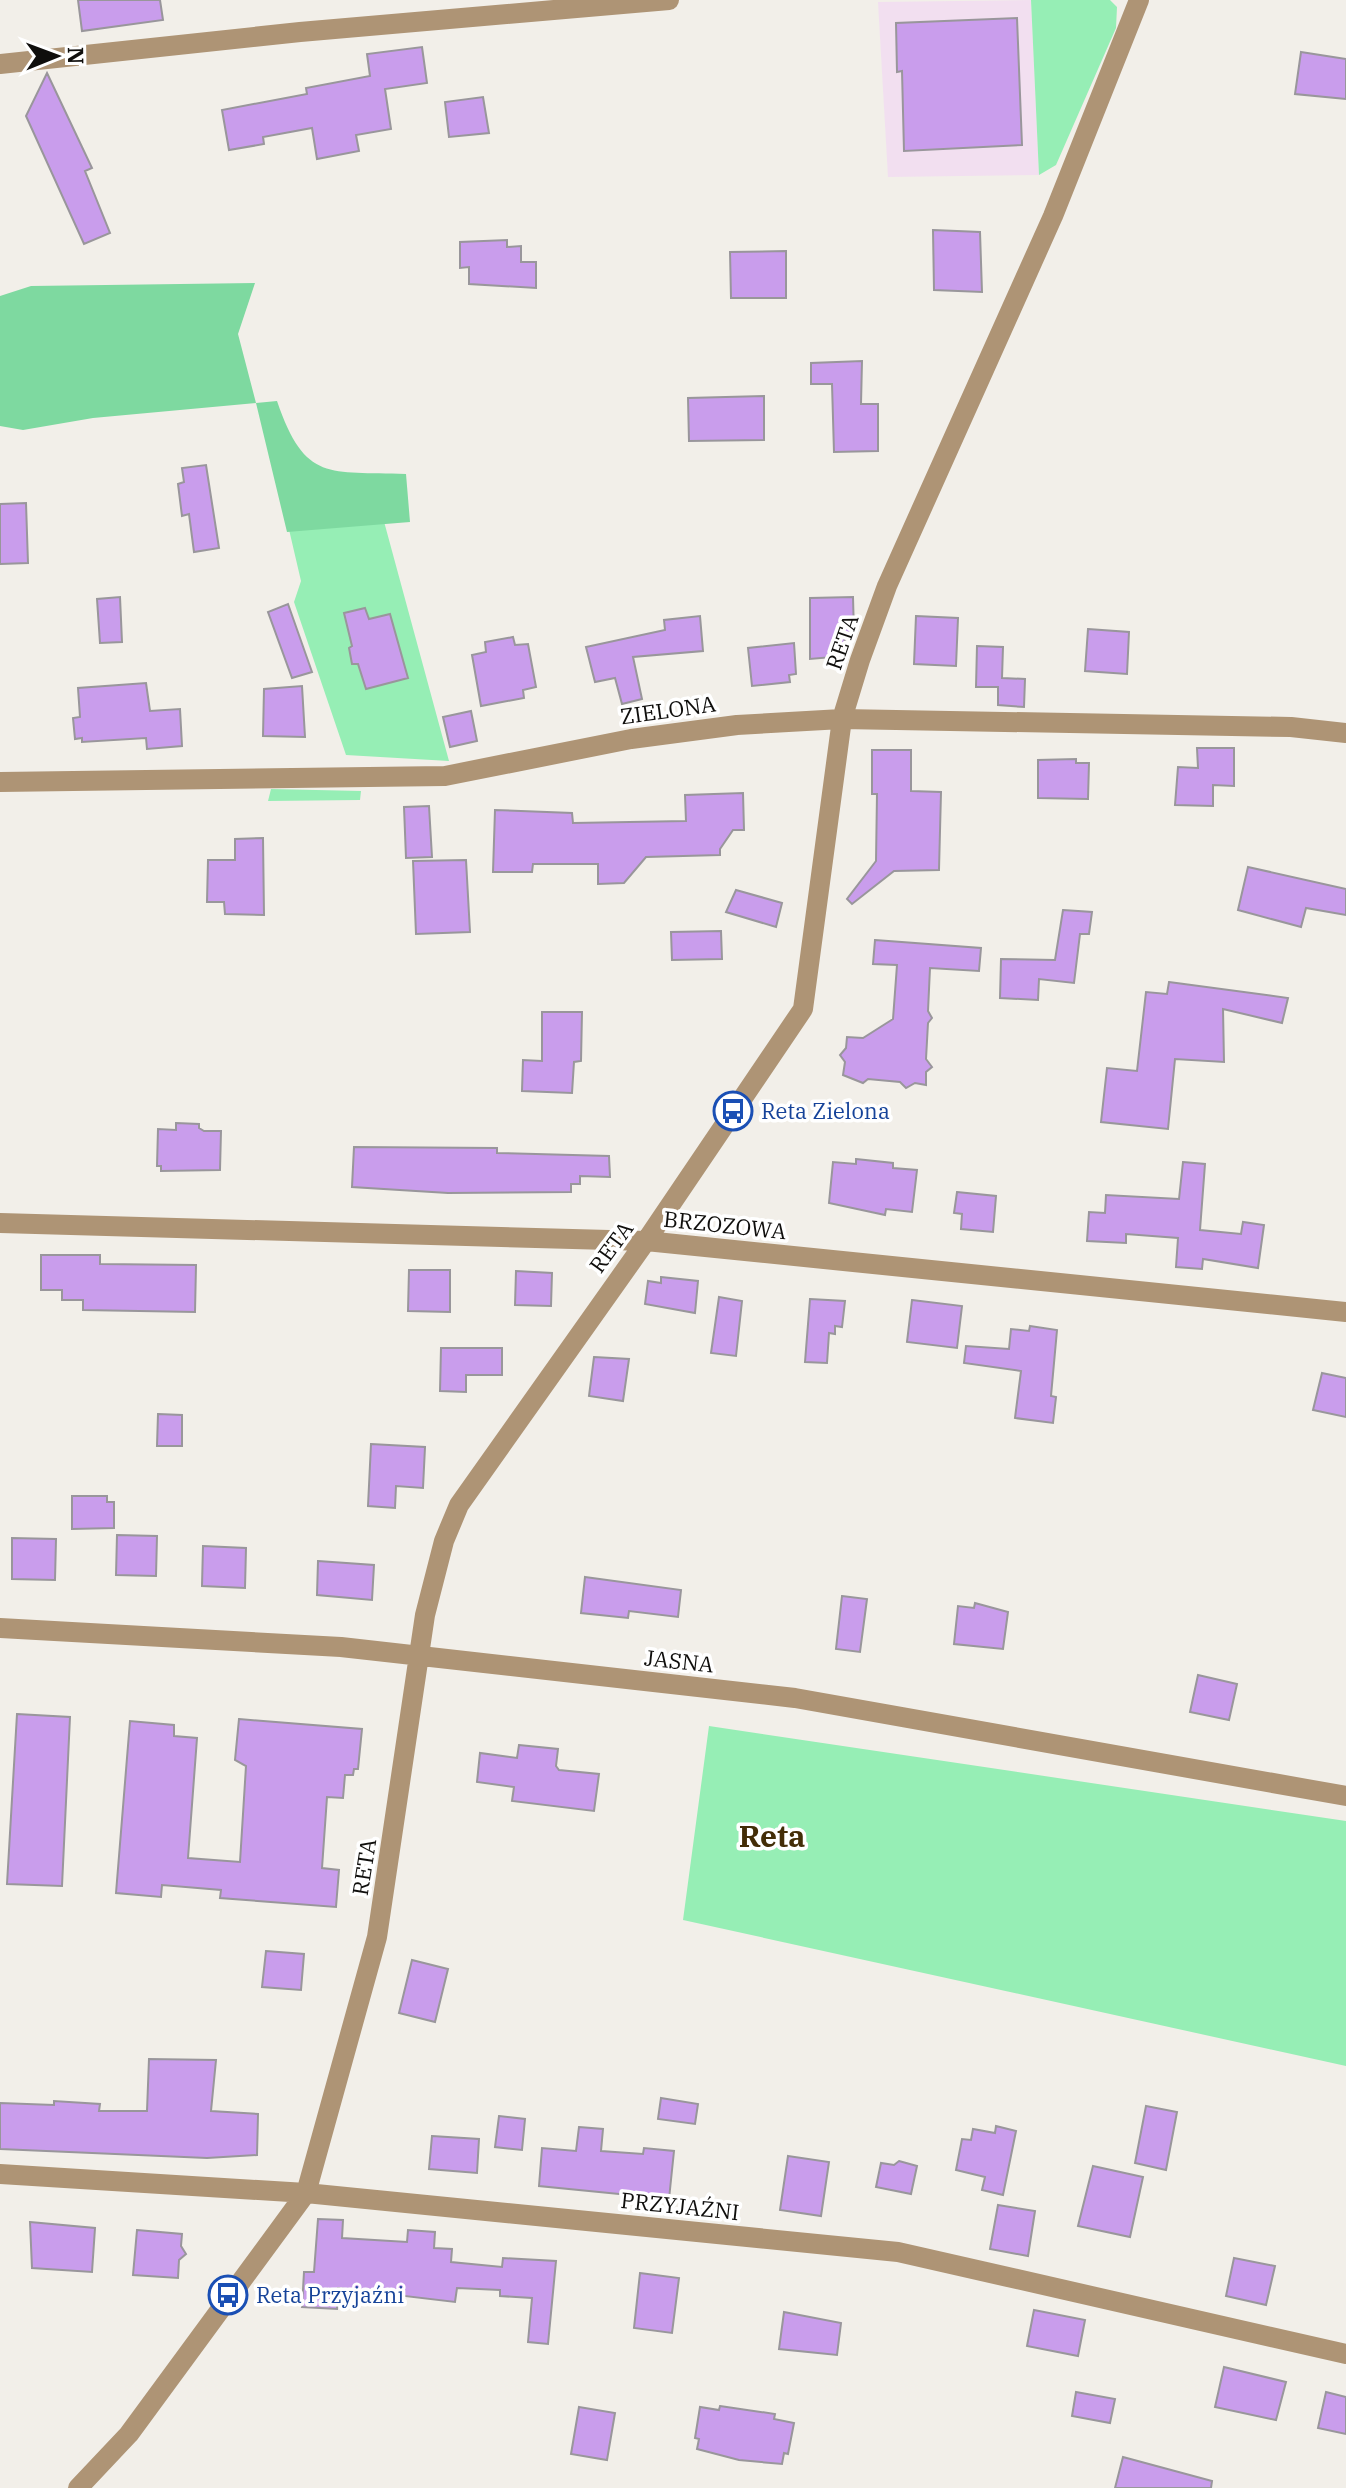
<svg xmlns="http://www.w3.org/2000/svg" width="1346" height="2488" font-family="'IBM Plex Serif',serif">
<rect width="100%" height="100%" fill="#f2efe9"/>
<!-- industrial -->
<path fill="#f2dff0" d="M1031,0L1039,175L888,177L878,2Z"/>
<!-- green -->
<path fill="#96eeb5" d="M1031,0H1110L1117,7L1116,28L1056,165L1039,175Z
M376,492L449,761L346,755L294,602L301,581L284,508Z
M271,789L361,791L360,800L268,801Z
M709,1726L1346,1821V2066L683,1920Z"/>
<!-- forest -->
<path fill="#7ed9a0" d="M255,283L238,334L256,403L277,401C305,483 329,471 406,474L410,522L287,532L256,403L93,418L23,430L0,426V296L31,286Z"/>
<!-- building -->
<path fill="#c99dec" stroke="#99969b" stroke-width="2" d="M78,0H160L163,20L82,31Z
M1017,18L1022,145L904,151L902,71L897,72L896,23Z
M422,47L427,83L385,89L391,129L356,135L359,151L317,159L312,128L263,137L264,144L229,150L222,110L307,94L306,88L370,76L367,54Z
M1301,52L1346,59V99L1295,94Z
M47,73L92,168L85,171L110,233L84,244L26,116Z
M483,97L489,133L449,137L445,102Z
M933,230L980,232L982,292L934,290Z
M507,240V247L521,246V262H536V288L469,284V267L460,268V242Z
M786,251V298H731L730,252Z
M862,361L861,404H878V451L834,452L832,384H811V363Z
M764,396V440L689,441L688,398Z
M206,465L219,548L194,552L189,514L182,516L178,484L184,482L182,468Z
M26,503L28,563L0,564V504Z
M120,597L122,642L100,643L97,599Z
M853,597L854,634H845L844,656L810,659V598Z
M288,604L312,672L292,678L268,612Z
M365,608L369,619L390,614L408,678L366,689L358,664H352L349,648L352,646L344,613Z
M700,616L703,651L633,657L642,699L622,704L615,678L595,682L586,647L665,630L664,620Z
M916,616L958,618L956,666L914,664Z
M1088,629L1129,632L1127,674L1085,671Z
M513,637L515,645L528,644L536,687L523,690L524,698L481,706L472,655L486,652L485,642Z
M794,643L796,674L789,675L790,682L752,686L748,648Z
M977,646L1003,647L1002,678L1025,679L1024,707L998,705V687H976Z
M146,683L150,711L180,709L182,746L147,749L146,738L82,742V738L75,739L73,718L80,717L78,688Z
M302,686L305,737L263,736L264,689Z
M471,711L477,741L450,747L443,717Z
M1197,748H1234V786L1213,785V806L1175,805L1178,767L1198,768Z
M872,750H911V791L941,792L939,870L894,871L852,904L847,899L876,861L877,794H872Z
M1076,759V763H1089L1088,799L1038,798V760Z
M743,793L744,830H733L720,849V855L646,857L624,883L598,884V864H533L532,872H493L495,810L572,813L573,823L686,821L685,795Z
M429,806L432,857L406,858L404,807Z
M263,838L264,915L225,914L224,902H207L208,860H235V839Z
M466,860L470,932L416,934L413,861Z
M1248,867L1346,889V915L1306,908L1301,927L1238,910Z
M736,890L782,903L776,927L726,912Z
M1063,910L1092,912L1089,934H1080L1074,983L1039,979L1038,1000L1000,998L1001,959L1055,960Z
M721,931L722,959L672,960L671,932Z
M875,940L981,948L979,971L930,968L928,1011L932,1018L928,1023L926,1059L932,1067L926,1072V1085L915,1083L906,1088L900,1082L868,1079L863,1083L843,1075L845,1062L840,1055L846,1048L847,1037L863,1038L893,1019L897,965L873,964Z
M1169,982L1288,998L1282,1023L1223,1009L1224,1062L1175,1059L1168,1129L1101,1122L1107,1068L1137,1071L1146,992L1167,994Z
M542,1012H582L581,1061L574,1062L572,1093L522,1091L523,1060L542,1061Z
M176,1123L199,1124V1128L204,1131H221L220,1170L161,1171V1166H157L158,1129L176,1130Z
M354,1147L497,1148V1153L609,1156L610,1177L580,1176V1184H571V1192L448,1193L352,1187Z
M856,1159L893,1163V1168L917,1170L912,1212L886,1209L885,1215L829,1203L833,1162L856,1164Z
M1183,1162L1205,1164L1200,1230L1241,1234L1243,1222L1264,1225L1258,1268L1203,1259L1202,1269L1176,1267L1178,1238L1126,1234V1243L1087,1241L1089,1212L1105,1213L1106,1195L1179,1199Z
M957,1192L996,1196L993,1232L961,1229L962,1214L954,1213Z
M41,1255H100V1264L196,1265L195,1312L83,1310V1300H62V1290H41Z
M409,1270H450V1312L408,1311Z
M516,1271L552,1273L551,1306L515,1305Z
M661,1277L698,1281L695,1313L645,1304L648,1281L661,1283Z
M719,1297L742,1301L736,1356L711,1353Z
M810,1299L845,1301L842,1327L835,1326V1334L829,1333L827,1363L805,1362Z
M912,1300L962,1306L957,1348L907,1342Z
M1030,1326L1057,1330L1051,1396L1056,1397L1053,1423L1015,1418L1021,1371L964,1363L966,1346L1009,1349L1011,1329L1029,1331Z
M441,1348H502V1375H466V1392L440,1391Z
M594,1357L629,1359L623,1401L589,1396Z
M1322,1373L1346,1378V1417L1313,1410Z
M158,1414L182,1415V1446H157Z
M371,1444L425,1447L423,1488L396,1486L395,1508L368,1506Z
M72,1496H107V1502H114V1528L72,1529Z
M117,1535L157,1536L156,1576L116,1575Z
M12,1538L56,1539L55,1580L12,1579Z
M203,1546L246,1548L245,1588L202,1586Z
M318,1561L374,1565L372,1600L317,1595Z
M585,1577L681,1590L678,1617L629,1611L628,1618L581,1613Z
M842,1596L867,1599L860,1652L836,1649Z
M975,1603L1008,1612L1003,1649L954,1644L958,1606L974,1608Z
M1198,1675L1237,1684L1229,1720L1190,1712Z
M17,1714L70,1717L62,1886L7,1884Z
M239,1719L362,1729L358,1769H354L353,1775H345L343,1798L327,1797L322,1868L339,1870L336,1907L220,1898L221,1890L162,1885L161,1897L116,1893L130,1721L174,1725V1736L197,1738L188,1858L240,1862L246,1766L235,1760Z
M519,1745L558,1749L556,1766L559,1770L599,1774L594,1811L512,1801L514,1787L477,1782L480,1753L517,1758Z
M266,1951L304,1954L301,1990L262,1987Z
M412,1960L448,1969L435,2022L399,2013Z
M149,2059L216,2060L211,2111L258,2114L257,2155L207,2158L0,2149V2103L54,2105V2101L100,2104L99,2111H147Z
M661,2098L698,2104L695,2124L658,2119Z
M1146,2106L1177,2112L1166,2170L1135,2163Z
M499,2116L525,2119L522,2150L495,2147Z
M996,2126L1016,2131L1003,2195L982,2190L985,2177L956,2170L962,2139L971,2140L973,2129L995,2133Z
M579,2127L603,2129L601,2151L643,2154L644,2148L674,2151L669,2199L539,2186L542,2148L576,2151Z
M432,2136L479,2139L477,2173L429,2169Z
M788,2156L829,2162L821,2216L780,2210Z
M899,2161L917,2166L911,2194L876,2187L881,2163L894,2165Z
M1093,2166L1143,2177L1130,2237L1078,2226Z
M998,2205L1035,2211L1028,2256L990,2249Z
M318,2219L343,2220L342,2238L407,2242L408,2230L435,2232L434,2248L452,2249L451,2262L502,2267L503,2258L556,2261L548,2344L528,2342L532,2298L500,2296V2290L457,2288L455,2302L338,2288L337,2309L302,2307L304,2272H314Z
M30,2222L95,2228L92,2272L32,2268Z
M137,2230L182,2234L181,2246L186,2254L179,2260L178,2278L133,2275Z
M1234,2258L1275,2266L1266,2305L1226,2296Z
M640,2273L679,2278L672,2333L634,2328Z
M1034,2310L1085,2320L1078,2356L1027,2346Z
M784,2312L841,2323L837,2355L779,2349Z
M1224,2367L1286,2382L1276,2420L1215,2407Z
M1076,2392L1115,2399L1110,2423L1072,2416Z
M1326,2392L1346,2397V2434L1318,2428Z
M720,2406L775,2414L774,2419L794,2423L788,2454L784,2453L782,2464L739,2460L697,2449L699,2439L695,2438L700,2407L719,2410Z
M579,2407L615,2413L607,2460L571,2454Z
M1123,2457L1212,2481L1211,2488H1115Z"/>
<g fill="none" stroke-linecap="round" stroke-linejoin="round">
<!-- minor -->
<path stroke="#ae9475" stroke-width="20" d="M0,64L300,32L669,0
M0,782L445,776L631,739L737,725L842,719L1291,727L1346,733
M0,1223L646,1241L1346,1312
M0,1628L341,1647L795,1698L1346,1796
M0,2174L306,2193L898,2252L1346,2354
M78,2488L129,2434L306,2193L377,1937L425,1615L444,1541L459,1505L646,1241L803,1009L842,719L860,660L887,586L1053,216L1139,0"/>
</g>
<!-- icons -->
<defs>
<g id="bus-ring" transform="scale(2)"><circle r="9.5" fill="#fff" stroke="#1a4fb4" stroke-width="1.5"/><path d="M-5-6H5V4H4V6H2V4H-2V6H-4V4H-5ZM-3.5-4V0h7V-4ZM-3.5 1.2v1.5H-2V1.2ZM2 1.2v1.5H3.5V1.2Z" fill="#1a4fb4"/></g>
</defs>
<g fill-rule="evenodd">
<use href="#bus-ring" x="733" y="1111"/>
<use href="#bus-ring" x="228" y="2295"/>
</g>
<g text-anchor="middle" stroke-width="7" stroke-linejoin="round" paint-order="stroke">
<!-- street labels -->
<g font-size="22" fill="#0f0e0c" stroke="#fff">
<text transform="translate(842 642) rotate(-71)" y="8">RETA</text>
<text transform="translate(668 710) rotate(-8)" y="8">ZIELONA</text>
<text transform="translate(725 1225) rotate(6)" y="8">BRZOZOWA</text>
<text transform="translate(611 1247) rotate(-54)" y="8">RETA</text>
<text transform="translate(679 1661) rotate(6)" y="8">JASNA</text>
<text transform="translate(364 1867) rotate(-81)" y="8">RETA</text>
<text transform="translate(680 2206) rotate(6)" y="8">PRZYJAŹNI</text>
</g>
<!-- transit labels -->
<g font-size="22" fill="#164399" stroke="#fff" text-anchor="start">
<text x="761" y="1119">Reta Zielona</text>
<text x="256" y="2303">Reta Przyjaźni</text>
</g>
<!-- district labels -->
<g font-size="30" font-weight="bold" fill="#432d07" stroke="#fff">
<text x="772" y="1847">Reta</text>
</g>
</g>
<!-- north arrow -->
<g transform="translate(56 56) rotate(89)" stroke="#ffffff" stroke-width="6" paint-order="stroke">
<path d="M0-6L14 30L0 20L-14 30Z" fill="#0f0e0c"/>
<text y="-12" font-size="22" font-weight="bold" text-anchor="middle" fill="#0f0e0c">N</text>
</g>
</svg>
